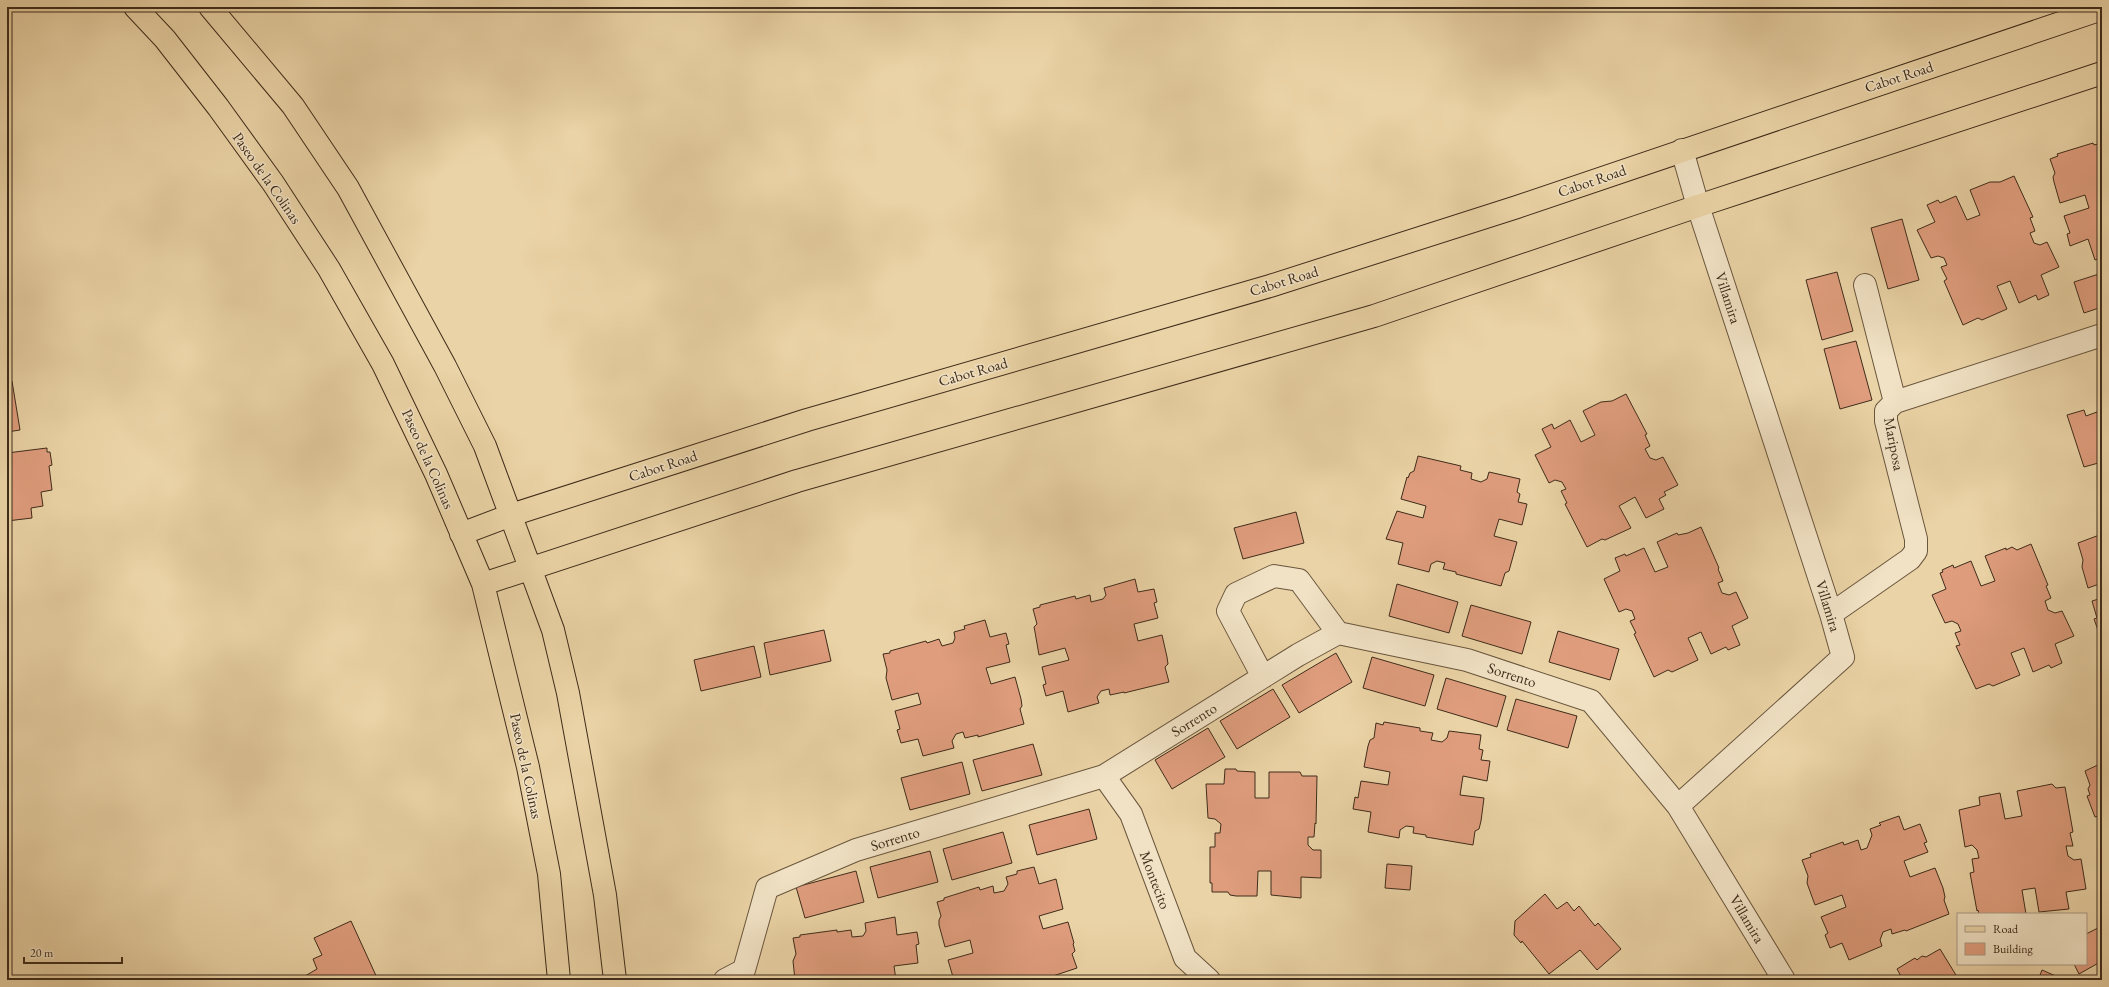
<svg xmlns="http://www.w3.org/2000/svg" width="2109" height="987" font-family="'EB Garamond',serif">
<rect width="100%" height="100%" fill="#ead3a6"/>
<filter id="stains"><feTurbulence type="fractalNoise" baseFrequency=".005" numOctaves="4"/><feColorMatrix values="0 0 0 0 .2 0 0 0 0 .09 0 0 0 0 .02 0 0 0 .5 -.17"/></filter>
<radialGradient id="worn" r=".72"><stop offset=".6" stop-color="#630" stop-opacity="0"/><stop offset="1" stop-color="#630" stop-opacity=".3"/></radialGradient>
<!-- building -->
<path fill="#df9d7d" stroke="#3f2c1a" d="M2093,143L2094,145L2102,143V258L2095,260L2088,239L2070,246L2067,234L2070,233L2064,216L2089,208L2085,195L2060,203L2054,182L2053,177L2055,173L2050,159L2058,156L2057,154Z
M2014,176L2033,217L2030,218L2035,231L2030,233L2034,243L2040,245L2047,242L2059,267L2041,275L2049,295L2038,300L2036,295L2019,303L2010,281L1997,286L2007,309L1982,320L1978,318L1963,325L1944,281L1947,279L1941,267L1947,265L1944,258L1938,256L1931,258L1917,230L1935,222L1927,205L1938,200L1940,203L1956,196L1967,220L1980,215L1970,190L1990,182H2000Z
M1902,219L1919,280L1888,289L1871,228Z
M1837,272L1853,331L1822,340L1806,280Z
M2102,273V307L2084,313L2074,282Z
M1856,341L1872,400L1840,409L1824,349Z
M7,375L8,382L12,381L20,430L7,432Z
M1626,394L1647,434L1645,435L1650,446L1645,449L1650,458L1656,460L1663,457L1678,485L1664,492L1666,495L1659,499L1664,509L1646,518L1635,497L1619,506L1631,528L1605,540L1602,539L1587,547L1565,504L1567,503L1561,491L1566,489L1562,482L1555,480L1549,483L1535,455L1551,447L1542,429L1552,424L1554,429L1570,420L1581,442L1595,435L1583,411L1601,402L1612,401Z
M2084,410L2086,416L2097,412L2102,426V462L2084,467L2067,415Z
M47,448V452H50L52,465L49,466L52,490L41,492L43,506L31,508L32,518L7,521V453Z
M1418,456L1461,466L1460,470L1472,473L1471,479L1481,482L1487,479L1489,472L1520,479L1517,492L1520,494L1518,502L1527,504L1522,525L1499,519L1494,536L1517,542L1509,571L1505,573L1501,586L1456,574V572L1443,569L1445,563L1437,561L1431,564L1429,572L1398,564L1403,543L1386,539L1397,511L1423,518L1426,506L1401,499L1407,477L1408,478L1410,473L1414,471Z
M1296,512L1304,543L1243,559L1234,528Z
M1701,527L1719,568L1718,569L1723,581L1718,583L1722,593L1729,595L1736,592L1748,618L1732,626L1740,645L1728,650L1726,647L1711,654L1701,632L1688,638L1698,660L1672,672L1668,670L1654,677L1634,634L1636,633L1630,621L1635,619L1632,611L1626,609L1619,612L1604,579L1620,571L1615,558L1625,554L1626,556L1644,548L1655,572L1668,567L1657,542L1677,533L1678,535L1688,533Z
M2102,534V583L2088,588L2082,567L2083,560L2078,543Z
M2031,544L2048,585L2046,586L2051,598L2045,601L2048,610L2055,613L2062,611L2074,636L2055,644L2062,663L2051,668L2049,665L2033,672L2024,648L2011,653L2020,675L1993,686L1989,684L1976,689L1956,646L1960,645L1955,633L1961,631L1958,624L1952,621L1945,623L1932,595L1946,589L1940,573L1943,572L1942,570L1953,565L1954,568L1971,561L1981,586L1995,581L1985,556L2006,548V550L2012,547L2017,550Z
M1135,579L1138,592L1154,589L1157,602L1154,603L1158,618L1134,624L1138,641L1162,635L1167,657L1168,664L1165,667L1169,682L1124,693V692L1110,695L1109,689L1101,691L1097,697L1099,703L1068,712L1063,691L1046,696L1043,685L1046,684L1042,667L1069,660L1065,648L1039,655L1035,632L1034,627L1037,624L1033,609L1040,607V605L1075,596L1076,599L1090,595L1091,602L1103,599L1106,595L1104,588Z
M1397,584L1458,602L1449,633L1389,616Z
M2102,598V635L2100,636L2094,619L2097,618L2092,601Z
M1471,605L1531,622L1522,654L1462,636Z
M985,620L990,637L1006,633L1009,644L1006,645L1010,662L986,668L991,684L1015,677L1021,699L1022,706L1020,709L1024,724L978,737V735L965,738L963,732L956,734L952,741L954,748L923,756L918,739L901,743L897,730L900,729L895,711L921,704L918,693L892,700L886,678L887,670L883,654L890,653V651L926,641L927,643L939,639L942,646L953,643L955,638L954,632L965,629L964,626Z
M824,630L831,661L770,675L764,643Z
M1558,631L1619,649L1610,680L1549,662Z
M754,646L761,677L701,691L694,660Z
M1336,653L1352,682L1299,713L1282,685Z
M1372,657L1434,675L1425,706L1363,688Z
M1446,678L1506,696L1497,727L1437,709Z
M1273,689L1290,717L1237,749L1220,721Z
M1516,699L1577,716L1568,748L1507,730Z
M1384,722L1420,728V731L1433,733L1431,740L1442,742L1447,738L1449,731L1481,735L1479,749L1483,750L1481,760L1490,761L1487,781L1463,776L1460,795L1484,798L1481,821L1479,829L1475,831L1473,845L1426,837V835L1413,833L1414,827L1406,826L1400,830L1399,838L1368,832L1371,812L1353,809L1355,797L1358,798L1361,781L1388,785L1390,772L1364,767L1368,746L1370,740L1374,738L1376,723L1383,725Z
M1208,728L1225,757L1172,789L1155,760Z
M1033,744L1042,775L982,791L973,760Z
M962,762L970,794L910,810L901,778Z
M2102,763V815L2095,817L2087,796L2090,795L2088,789L2090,785L2085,771Z
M1225,769H1236L1237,771L1255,772V798H1269V772H1300L1302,776H1317L1316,824L1315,823L1314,837H1308V845L1313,850H1321V878L1301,877V898L1271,895V871H1258L1257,896H1236L1230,895L1228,892H1212V883H1210V847H1215V833H1220L1221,824L1215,819L1208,818L1206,784H1224Z
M2052,784L2056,788L2065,787L2073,832L2070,833L2073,846H2066L2068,856L2074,860L2081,859L2086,889L2066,892L2069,909L2039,912L2035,888L2022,890L2026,914H1979L1978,910L1977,911L1970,873L1974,872L1972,859L1979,858L1977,850L1972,845L1965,847L1959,810L1980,805L1979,797L2000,793L2005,819L2022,816L2017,791Z
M1089,809L1097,839L1037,855L1029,825Z
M1899,816L1904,830L1920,824L1927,842L1924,843L1928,852L1904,861L1910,877L1935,868L1943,888L1945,897L1944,900L1949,914L1906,931L1905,930L1892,934L1891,929L1883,932L1880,940L1882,946L1849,960L1842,943L1830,948L1825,935L1828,933L1821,917L1846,907L1842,895L1815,905L1807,883L1808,876L1802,860L1811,857L1810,854L1843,842L1844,845L1858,840L1861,850L1867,848L1872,835L1870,829L1881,825L1879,823Z
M1003,832L1012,863L952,880L943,849Z
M930,851L938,882L878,898L870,867Z
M1387,864L1412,866L1410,890L1385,888Z
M1034,867L1039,884L1056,879L1063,909L1039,916L1043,929L1068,922L1074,943L1073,944L1075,951L1072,954L1077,968L1041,980L1017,979L951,980V978L953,977L948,960L973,953L970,940L945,947L939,925V920L941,916L937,902L944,900V898L979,887L980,890L993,886L994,893L1004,891L1008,884L1006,877L1017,874V871Z
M856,871L864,902L805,918L796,887Z
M1545,894L1557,909L1567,902L1574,911L1579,906L1595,926L1598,923L1621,949L1597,970L1580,950L1549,974L1522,941L1521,943L1514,935L1515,921Z
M895,917L897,935L917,932L919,944L916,945L918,963L894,966L896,980H795L793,961L796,954L793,938L800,937V935L837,930V932L851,930L852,937L863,936L866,931L865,923Z
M351,921L378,980H307L305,976L317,969L313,959L322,955L314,938Z
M2102,926V961L2079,974L2074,964H2086V934Z
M1940,949L1959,980H1903L1897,969L1915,958L1917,960L1922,956L1926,957Z
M2042,970L2065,980H2038Z
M921,977V980H898Z"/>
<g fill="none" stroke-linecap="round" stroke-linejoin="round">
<!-- minor casing -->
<g stroke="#6a563d" stroke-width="24">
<path id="minor" d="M1865,285L1895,402
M1831,614L1910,559L1916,551V539L1886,421V411L1895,402L2102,335
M1263,677L1228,611L1236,594L1274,576L1299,580L1338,633
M1104,776L1131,814L1185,958L1209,980
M1678,806L1843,657L1831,614L1698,206L1682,150
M725,980L744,970L767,888L856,850L1104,776L1298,655L1338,633L1467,660L1591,701L1678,806L1784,980"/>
</g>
<!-- major casing -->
<g stroke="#3f2c1a" stroke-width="24">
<path id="major" d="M135,7L165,39L218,107L273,183L329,269L383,364L436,474L483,584L528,767L549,874L559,980
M210,7L293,106L348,188L445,366L485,446L553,630L568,693L605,895L615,980
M461,534L511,515L807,420L1270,286L1517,207L2102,9
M483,584L797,481L1374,316L1698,206L2102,73"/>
</g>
<!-- minor -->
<use href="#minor" stroke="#f1e2c5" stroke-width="22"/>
<!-- major -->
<use href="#major" stroke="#ead3a6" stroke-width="22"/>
</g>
<g text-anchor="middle" stroke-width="3" stroke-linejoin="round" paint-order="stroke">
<!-- street labels -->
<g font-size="15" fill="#3f2c1a" stroke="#f1e2c5">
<text transform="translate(1899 77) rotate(-18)" y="5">Cabot Road</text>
<text transform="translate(267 178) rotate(55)" y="5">Paseo de la Colinas</text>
<text transform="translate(1592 181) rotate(-19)" y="5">Cabot Road</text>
<text transform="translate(1284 281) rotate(-17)" y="5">Cabot Road</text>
<text transform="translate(1728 298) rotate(72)" y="5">Villamira</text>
<text transform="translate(973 372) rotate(-16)" y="5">Cabot Road</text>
<text transform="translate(1894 444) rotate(79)" y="5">Mariposa</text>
<text transform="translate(428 459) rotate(66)" y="5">Paseo de la Colinas</text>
<text transform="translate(663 466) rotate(-18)" y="5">Cabot Road</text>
<text transform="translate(1828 606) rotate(73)" y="5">Villamira</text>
<text transform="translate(1512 675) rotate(18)" y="5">Sorrento</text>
<text transform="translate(1194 720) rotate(-32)" y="5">Sorrento</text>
<text transform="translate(526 766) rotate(78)" y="5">Paseo de la Colinas</text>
<text transform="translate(895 839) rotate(-17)" y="5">Sorrento</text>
<text transform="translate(1155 880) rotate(69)" y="5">Montecito</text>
<text transform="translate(1747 919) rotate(59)" y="5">Villamira</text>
</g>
</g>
<!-- margin -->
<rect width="2109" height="987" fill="none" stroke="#ead3a6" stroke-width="24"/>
<rect x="8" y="8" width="2093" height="971" fill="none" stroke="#3f2c1a" stroke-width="2"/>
<rect x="12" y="12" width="2085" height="963" fill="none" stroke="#3f2c1a"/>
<!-- legend -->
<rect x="1957" y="913" width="130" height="52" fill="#f1e2c5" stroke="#aa9981"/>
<rect x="1965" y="926" width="20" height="6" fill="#ead3a6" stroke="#aa9981"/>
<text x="1993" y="933" font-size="12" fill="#3f2c1a">Road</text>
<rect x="1965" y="943" width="20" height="12" fill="#df9d7d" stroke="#aa9981"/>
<text x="1993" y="953" font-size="12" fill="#3f2c1a">Building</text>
<!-- scale -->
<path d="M24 957v6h98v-6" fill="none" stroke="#3f2c1a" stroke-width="2"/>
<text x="30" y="957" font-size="12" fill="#3f2c1a" stroke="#f1e2c5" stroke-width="3" paint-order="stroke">20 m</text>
<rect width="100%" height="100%" filter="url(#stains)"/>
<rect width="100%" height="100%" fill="url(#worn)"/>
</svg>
